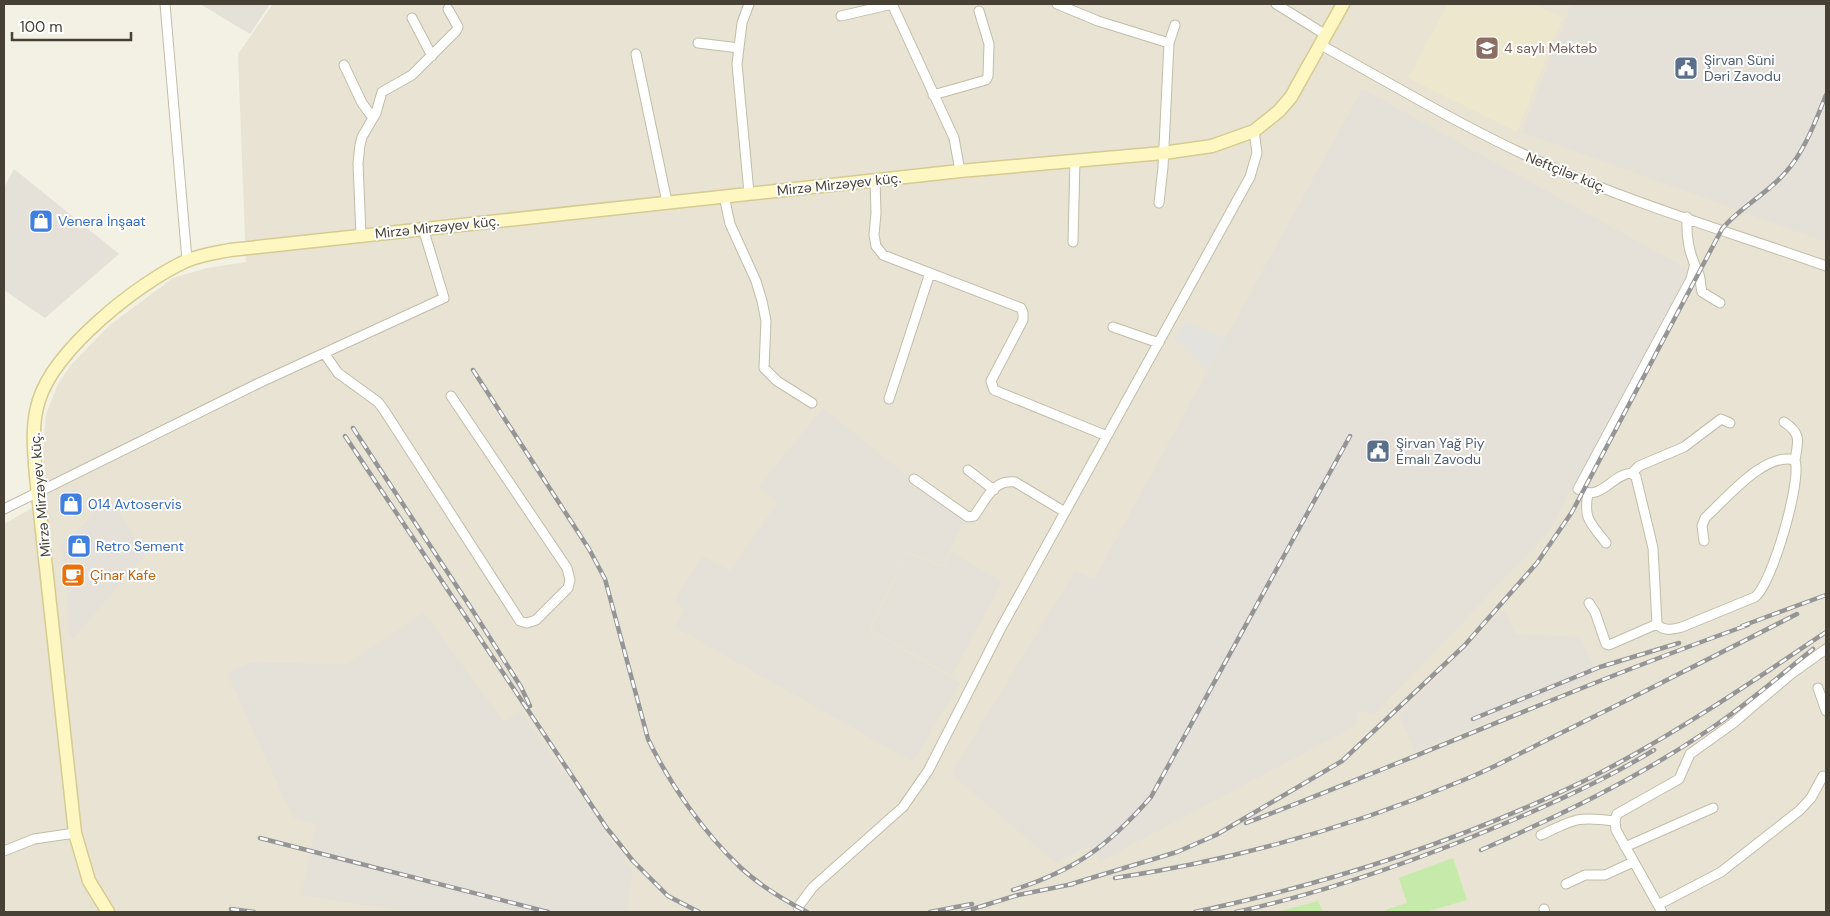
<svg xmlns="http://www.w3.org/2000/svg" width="1830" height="916" font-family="'DM Sans',sans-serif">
<rect width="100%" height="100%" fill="#f3f0e4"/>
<!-- residential -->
<path fill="#e8e3d2" d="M273,4H1826V912H4V524L46,500L43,449L46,414L59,382L71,365L110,325L173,278L207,268L246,262L238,54Z"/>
<!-- industrial -->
<path fill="#e5e1d9" d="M200,4H270L250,34Z
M1571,4H1826V242L1522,132Z
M1362,89L1691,271L1548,532L1373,716L1360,710L1355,726L1101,861L1087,846L1056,863L951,774L1075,571L1094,579Z
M14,169L119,254L45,318L4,290V188Z
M823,408L964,521L942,566L907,551L869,630L960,683L913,762L675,627L685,609L674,602L702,556L731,571L777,503L759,486Z
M107,494L145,555L73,639L70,636L61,544L86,523Z
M952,552L1002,582L952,675L871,630L907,553L943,568Z
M1504,609L1516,634L1580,637L1597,676L1415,751L1399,716Z
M424,613L504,722L521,712L633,872L627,912H406L301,895L316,825L293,818L227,673L251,662L346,665Z"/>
<!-- education -->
<path fill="#ede8cd" d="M1448,4H1534L1562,18L1517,132L1408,78Z"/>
<!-- green -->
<path fill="#c6eaaa" d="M1453,858L1467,900L1425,912H1386L1385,910L1407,903L1399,878Z
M1318,901L1323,912H1277Z"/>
<!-- parking -->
<path fill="#e3e2dd" d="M1185,322L1226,338L1208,371L1174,338Z"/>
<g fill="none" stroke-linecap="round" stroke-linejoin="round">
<!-- street casing -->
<g stroke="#c2bca9" stroke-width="11">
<path id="street" d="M165,4L187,260
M892,4L954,138L960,171
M1057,4L1098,21L1169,43L1163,167L1159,203
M1276,4L1326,35
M841,16L892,4
M412,18L432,56
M698,43L739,48
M1169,43L1175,25
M1321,45C1395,86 1468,130 1545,164C1636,205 1733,233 1826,266
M636,54L667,202
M344,65L362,103L373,118
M933,95L986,80L988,76L989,44L979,11
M875,180L876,213L874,235L876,246L883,255L1021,308L1023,313V320L991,381L994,390L1107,436
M749,193L737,64L742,23L749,4
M724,196L730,224L756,281L762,301L766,321L764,368L777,381L812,403
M1687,217C1686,238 1689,253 1698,272C1701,277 1700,285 1702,292L1720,303
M361,235L358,163L360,145L362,137L376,113L382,92L412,75L456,31L458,27L448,9
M1073,242L1075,160
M1694,267L1691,279L1578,489C1601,503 1611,474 1632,473L1636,477L1653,548L1657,624C1664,632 1673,629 1682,627L1755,597C1772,584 1802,481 1795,460C1765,451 1726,499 1705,518L1702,526L1704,541
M1113,327L1159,343
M324,353L338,373L378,402L384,410L520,621L527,623L536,620L568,588L570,580L567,568L451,396
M889,399L930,273
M1784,422C1802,434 1798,441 1795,460
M968,470L994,490
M1632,473L1639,466L1684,447L1721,419L1730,423
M914,479L968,517L974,516C986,500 993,479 1015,482L1065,512
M1588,493C1583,520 1591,523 1606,543
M4,509L259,383L444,298L423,228
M1589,603L1595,612L1606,644L1609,645L1657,624
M1818,688L1826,711
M1541,835C1575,819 1577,816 1615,821
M1625,847L1713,808
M4,851L34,839L75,833
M1566,884L1585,875H1605L1633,862
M1658,905L1721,872L1800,810L1811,798L1823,776
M798,907L813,887L903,807L928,771L1001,628L1250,177L1257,153L1254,131
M1544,909L1545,912
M1662,912L1616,830L1615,821L1617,814L1679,779L1690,754L1732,724L1791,674L1826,649"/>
</g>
<!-- secondary casing -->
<g stroke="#d6cb91" stroke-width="15">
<path id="secondary" d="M108,912L89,881L75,833L36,476C34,451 31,425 39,400C55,349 138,283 186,261C200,255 215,253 230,250L960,171L1163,153L1212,146L1254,131L1279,111L1291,97L1343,4"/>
</g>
<!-- street -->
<use href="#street" stroke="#fff" stroke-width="9"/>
<!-- secondary -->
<use href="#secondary" stroke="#fff7c2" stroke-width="12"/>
<!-- rail casing -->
<g stroke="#959595" stroke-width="4.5">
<path id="rail" d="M473,370L589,549L605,579L648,739C669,783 704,833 740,867C759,885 784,900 807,912
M353,428L471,608L521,687L530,706
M345,436L606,827L633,861L668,896L699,912
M1742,626L1826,595
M1473,719L1600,667L1679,643
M1246,823C1415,759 1579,685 1748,625
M260,838L548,912
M1481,850C1559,816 1636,779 1707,731C1744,707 1778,677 1813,649
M1115,878C1236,860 1354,826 1466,779C1498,766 1530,748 1561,733C1640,694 1718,654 1797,614
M1068,885L1177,852L1216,835L1342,761L1464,646L1537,563L1572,512L1722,229C1740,207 1766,195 1785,173C1805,151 1815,122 1826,95
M1013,890C1076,870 1108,846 1151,797L1350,436
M231,909L254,912
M930,912L972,904
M963,912L1018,895L1073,884
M1195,912C1331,883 1463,840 1588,779C1671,737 1749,684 1826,632
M1236,912C1327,892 1415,861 1501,825C1554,803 1605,780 1654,750"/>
</g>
<!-- rail -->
<use href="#rail" stroke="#fff" stroke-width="2.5" stroke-dasharray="8" stroke-linecap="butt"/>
</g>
<!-- icons -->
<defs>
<g id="school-square" transform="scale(1.25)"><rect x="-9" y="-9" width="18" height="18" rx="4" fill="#8d6e63" stroke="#fff"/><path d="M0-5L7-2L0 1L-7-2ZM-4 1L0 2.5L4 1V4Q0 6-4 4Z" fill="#fff"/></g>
<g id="civic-square" transform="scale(1.25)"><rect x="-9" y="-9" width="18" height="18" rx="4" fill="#5c6f8a" stroke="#fff"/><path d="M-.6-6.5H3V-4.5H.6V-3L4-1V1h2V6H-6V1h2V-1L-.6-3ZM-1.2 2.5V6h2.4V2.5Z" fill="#fff"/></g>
<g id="shop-square" transform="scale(1.25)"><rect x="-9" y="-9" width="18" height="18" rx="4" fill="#3f7fe0" stroke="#fff"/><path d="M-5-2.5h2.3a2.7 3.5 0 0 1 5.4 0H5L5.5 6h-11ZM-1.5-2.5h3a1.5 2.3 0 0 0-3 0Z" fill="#fff"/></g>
<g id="cafe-square" transform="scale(1.25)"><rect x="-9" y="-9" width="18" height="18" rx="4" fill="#e8710a" stroke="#fff"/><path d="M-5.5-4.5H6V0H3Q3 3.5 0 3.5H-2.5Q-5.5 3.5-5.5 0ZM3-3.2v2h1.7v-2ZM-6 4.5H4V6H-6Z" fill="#fff"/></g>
</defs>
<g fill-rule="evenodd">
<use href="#school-square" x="1487" y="48"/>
<use href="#civic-square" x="1686" y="68"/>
<use href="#shop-square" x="41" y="221"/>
<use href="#civic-square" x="1378" y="451"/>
<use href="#shop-square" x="71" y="504"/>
<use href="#shop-square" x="79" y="546"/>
<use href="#cafe-square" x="73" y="575"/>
</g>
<g text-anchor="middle" stroke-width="4" stroke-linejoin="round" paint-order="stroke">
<!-- education labels -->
<g font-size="14" fill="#785e54" stroke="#fff" text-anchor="start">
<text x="1504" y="53">4 saylı Məktəb</text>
</g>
<!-- service labels -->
<g font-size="14" fill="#4e5e75" stroke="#fff" text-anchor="start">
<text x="1704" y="65">Şirvan Süni<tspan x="1704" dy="16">Dəri Zavodu</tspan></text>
<text x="1396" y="448">Şirvan Yağ Piy<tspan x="1396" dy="16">Emalı Zavodu</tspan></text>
</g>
<!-- street labels -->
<g font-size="14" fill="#464134" stroke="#fff">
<text transform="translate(1566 172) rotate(22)" y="5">Neftçilər küç.</text>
<text transform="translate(839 184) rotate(-6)" y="5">Mirzə Mirzəyev küç.</text>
<text transform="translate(437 227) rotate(-6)" y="5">Mirzə Mirzəyev küç.</text>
<text transform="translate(40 495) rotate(-95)" y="5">Mirzə Mirzəyev küç.</text>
</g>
<!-- shop labels -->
<g font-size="14" fill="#366cbe" stroke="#fff" text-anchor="start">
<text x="58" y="226">Venera İnşaat</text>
<text x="88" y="509">014 Avtoservis</text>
<text x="96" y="551">Retro Sement</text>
</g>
<!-- food labels -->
<g font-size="14" fill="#c56008" stroke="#fff" text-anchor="start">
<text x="90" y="580">Çinar Kafe</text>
</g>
</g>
<!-- border -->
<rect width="1830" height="916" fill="none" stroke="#464134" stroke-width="10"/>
<!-- scale -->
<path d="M12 32v8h119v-8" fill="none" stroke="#464134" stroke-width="2.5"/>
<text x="20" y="32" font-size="15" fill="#464134" stroke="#ffffff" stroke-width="4" paint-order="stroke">100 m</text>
</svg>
